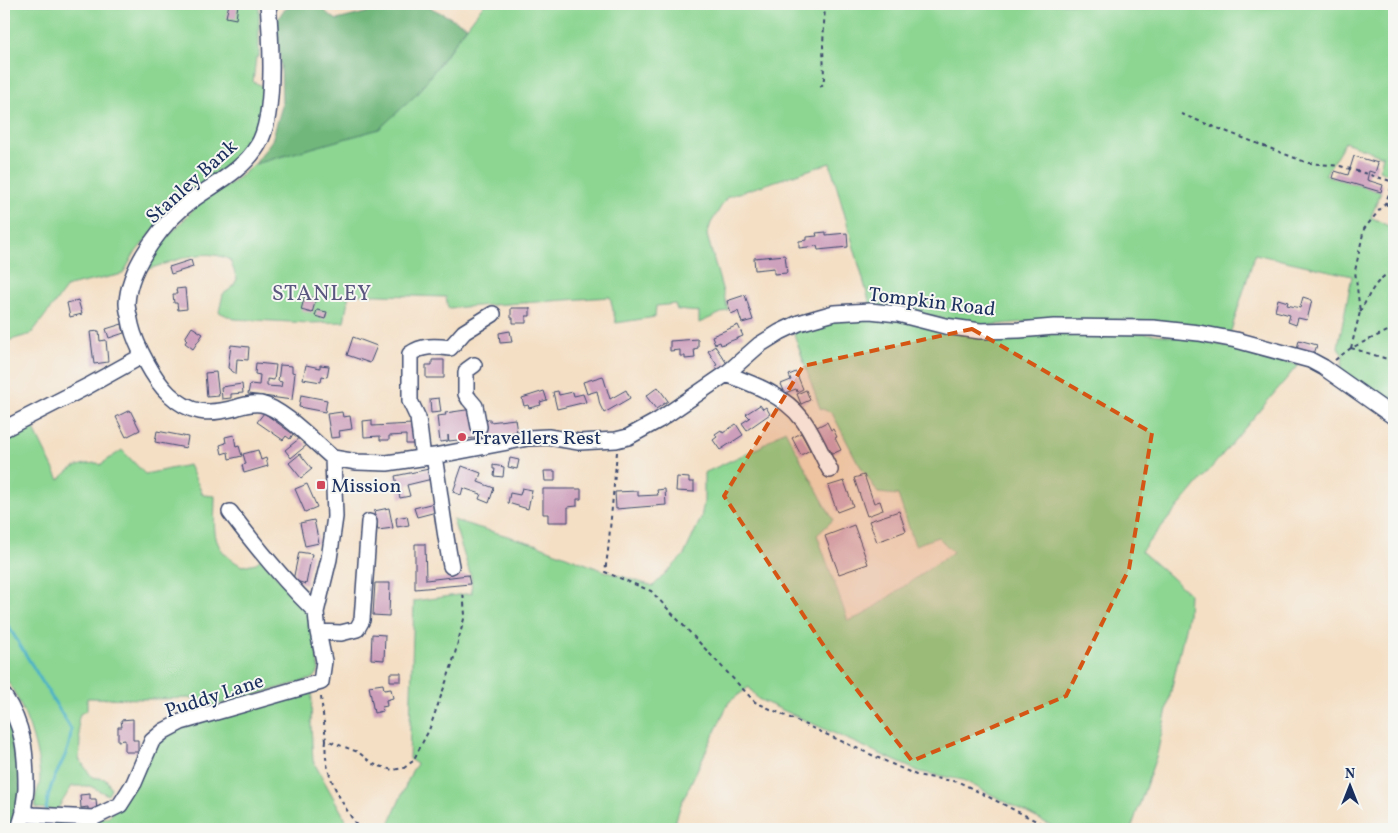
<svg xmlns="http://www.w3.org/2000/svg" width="1398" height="833" font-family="Vollkorn,serif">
<rect width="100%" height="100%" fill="#f6f6f2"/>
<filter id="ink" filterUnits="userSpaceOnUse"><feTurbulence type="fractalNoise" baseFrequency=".02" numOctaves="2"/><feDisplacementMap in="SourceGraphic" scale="10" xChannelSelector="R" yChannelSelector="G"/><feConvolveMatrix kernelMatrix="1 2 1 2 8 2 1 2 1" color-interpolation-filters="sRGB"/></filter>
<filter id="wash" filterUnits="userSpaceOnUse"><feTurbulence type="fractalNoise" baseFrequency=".0096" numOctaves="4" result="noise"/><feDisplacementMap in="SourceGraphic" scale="20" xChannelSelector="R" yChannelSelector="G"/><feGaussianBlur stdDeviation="1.12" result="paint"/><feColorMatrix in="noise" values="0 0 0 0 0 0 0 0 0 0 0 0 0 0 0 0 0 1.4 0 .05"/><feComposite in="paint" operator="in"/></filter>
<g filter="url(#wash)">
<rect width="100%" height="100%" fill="#f4dfc4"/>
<!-- green -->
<path fill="#8cd692" stroke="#548278" d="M4,4H259V57H256L253,82L263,86L262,109L252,144L225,174L165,217L134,254L123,274L68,286L31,334L4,342Z
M484,4H1394V176L1379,170L1383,156L1345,142L1325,175L1381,192L1371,217L1394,229V407L1341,371L1343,356L1338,347L1352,276L1255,254L1230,334L1175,325L1127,320H1049L979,326L870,304L830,163L727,197L711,223L707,235L728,310L699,323V312L677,310L675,304L656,306L655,317L616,323L610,297L448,308L446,297L349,294L344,322L310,323L234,319L219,312L223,294L232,288L237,279L230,260C204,246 174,262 148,269L155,251L202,200L228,186L255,164L379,129L416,95Z
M860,315L1039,333H1144L1187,338L1237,348L1298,365L1141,551L1189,593L1188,615L1157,754L1131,829H1058L963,780L920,772L758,699L749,687L729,702L681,804L673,829H387L412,771L417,764L409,759L414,601L472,593L471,577L453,520L538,545L604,571L653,586L684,555L701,518L704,502V473L760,447L785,430L833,520L817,535L848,621L863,615L953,552L938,537L915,545L898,495L878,493L857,461L832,413L820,408L793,331L829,318Z
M30,421L59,480C72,466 79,464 98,463L100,465L122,450L145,474L189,465L203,495L215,496C215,529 208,548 242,566L256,563L261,559L311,615L319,671L312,679L203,709L198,698L151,699L87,698V710L80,714L78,721L80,741L79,759L92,777L106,779L111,789L108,795L90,786H72L57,810L36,808C33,793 40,790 40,778C38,742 23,705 4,675V437Z
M303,690L312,692L311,725L313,761L351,829H87L69,827L53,829L55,819L109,817L156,742L169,732Z"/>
<!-- forest -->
<path fill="#71b77c" stroke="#46736d" d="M293,4L320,5L328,14L337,20L369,12L377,4H423L467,26L416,95L379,129L255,164L272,140L282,106L281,66L276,22L283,11Z
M7,709L17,737L21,798L13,829H4V711Z"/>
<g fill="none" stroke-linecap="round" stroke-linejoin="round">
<!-- stream -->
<path stroke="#48b1c7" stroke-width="3" d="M4,619L71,729C71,749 61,763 53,781C49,791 47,801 46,811
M43,829L44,820"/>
</g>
<g id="blocks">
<!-- building -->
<path fill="#cd9fbb" d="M229,4H238L236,19L226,17Z
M1354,156L1378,163L1375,173L1369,171L1367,180L1383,185L1381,192L1333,178L1335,171L1348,175Z
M826,232V235L847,233L848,247L818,250L817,246L799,248V241L807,240V237L817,236L816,233Z
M785,255L787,273L774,274V268L755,270L754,258Z
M191,260L193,267L171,274L169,267Z
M185,288L187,309L178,310L177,303H174L173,294H177L176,289Z
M305,295L316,299L312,313L301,310Z
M745,295L753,320L742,323L738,311L731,314L727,301Z
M1303,297L1312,300L1307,320L1298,318L1296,325L1288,322L1290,315L1275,311L1278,299L1288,302L1287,305L1300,308Z
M78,300L82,314L70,317L67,303Z
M511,308H530V316H526V323H513V318H511Z
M317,310L327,312L325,319L315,316Z
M122,324L124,333L109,338L106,329Z
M738,325L743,336L721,345L720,342L715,344L712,336Z
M192,327L203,334L193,349L185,343L187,340L185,338Z
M99,331L100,341L106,340L108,362L94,364L90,332Z
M510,331L512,342L500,343L499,333Z
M353,337L377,346L370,363L347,355Z
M698,339V348L694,349L695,358L685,359V356H680V350L670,351V341Z
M1299,340L1317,345L1314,354L1297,349Z
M231,345L249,347L248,360L237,359L236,374L228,368Z
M715,346L728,365L719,371L715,366L717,365L708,351Z
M432,360H444V378H426V365H432Z
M256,363L276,365L274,380L267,379V386L281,387L282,382L278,381L280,365L292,366V372L295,373L292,400L248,394L250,384L259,385L260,375L255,374Z
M306,365L320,368V365L329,366L327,377L322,376L321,382L303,379Z
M216,372L219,396L207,397L205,373Z
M796,372L803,389L797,392L796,389L785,393L781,384L791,380L789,375Z
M603,376L610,399L626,390L630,398L604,413L600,405L597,391L587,394L583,382Z
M242,384L243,393L231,394V398L222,399L221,387Z
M658,387L668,401L656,409L646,396Z
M806,390L810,400L801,404L797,394Z
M544,391L547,400L540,402L541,405L529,408L528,405L524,406L522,398Z
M558,391L559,395L573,392L574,396L583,394L586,402L557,409L553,392Z
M301,395L327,400L325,412L299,407Z
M439,398L441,412L431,413L430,399Z
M760,405L763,409L766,407L770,414L747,430L742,423L750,418L746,414Z
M473,409L483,420L490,419V422L515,419L517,433L449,441L448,435V441L440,442L437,416L446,415L445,413Z
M130,410L140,430L126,437L116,417Z
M342,412L343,417L350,416L352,429L339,431L340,437L331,438L327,414Z
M264,413L293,434L290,439L286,436L283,440L257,422Z
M372,420V426L413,424L416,444H406V435L389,436V440H380V436L364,437L363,421Z
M827,422L831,430L833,429L837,437L835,438L841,450L832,454L829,448L826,450L815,428Z
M736,424L743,435L720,450L713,440L717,437L715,434L721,430L723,433Z
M157,431L188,437L186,448L155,442Z
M801,433L810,450L801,455L792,438Z
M234,435L236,447L239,446L242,456L229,459L228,452L222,454L220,445L226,443L225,437Z
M300,438L307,445L291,458L285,450Z
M258,450L261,460L266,458L268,466L244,473L242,465L246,464L243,454Z
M300,454L312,469L301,478L289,463Z
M510,458L519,460L517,469L508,467Z
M493,465L504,467L503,477L494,476L495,469H493Z
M462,466L481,473L478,482L494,488L489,503L479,499L481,494L463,488L461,495L453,492Z
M429,469L432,479L407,485L410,496L400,498L395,476Z
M544,471H555V481H545Z
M864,475L874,503L880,501L883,510L867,516L854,478Z
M677,477L689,478V482H694V492L676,491Z
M844,481L853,506L837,512L828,486Z
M307,484L317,507L305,512L295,489Z
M522,488L532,490L528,509L508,503L510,493L520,495Z
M543,489H581V499H577V506L568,507V522H548V514H543Z
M665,489L666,505L616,509L615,492L638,491V496L658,495L657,490Z
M438,502L440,511L417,517L414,508Z
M389,508L393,528L378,530L374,511Z
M899,511L906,531L877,542L869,521Z
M407,516L409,525L397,527L396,518Z
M314,520L319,543L305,546L300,523Z
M854,525L868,564L839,574L825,536Z
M415,544H425L426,580L468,575L470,584L415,589Z
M299,552L312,554L306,584L293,580Z
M375,583H390L389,616L373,615Z
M372,634L385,635L384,660L371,659Z
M390,673H401V681H390Z
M383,684L384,690L391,689L393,698L386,700L387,706L382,707L383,711L374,713L369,686Z
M133,719V740H138V752H125V740L118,741V727H122L121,720Z
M90,794V799H96L97,812L88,813V807L81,808L80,795Z"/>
</g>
</g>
<g filter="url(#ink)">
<use href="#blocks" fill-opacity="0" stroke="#3c496d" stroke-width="1"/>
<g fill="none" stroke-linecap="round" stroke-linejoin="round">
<!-- minor casing -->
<g stroke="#3c496d" stroke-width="18">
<path id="minor" d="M268,4C271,38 276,116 258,145C243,170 218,182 195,198C165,219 129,265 127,303C127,310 130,318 131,325C136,346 154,380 169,394C190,414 208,415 235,408C243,405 252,403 261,404C282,408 315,443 333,458
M474,365L467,370L466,373V394L469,399L475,406L479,427
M726,374C753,384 784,395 802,419C812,431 822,456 830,470
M4,429L88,386L142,356
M434,456C440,493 444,530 451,566
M333,458L357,462L387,463L434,456L528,438L548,437L579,442L616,440L628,437L659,420L726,374L759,345L780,332L799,323L834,313L870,311L898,314L945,326L980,331L1019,330L1054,327L1153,328L1199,333L1236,340L1310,360L1323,367L1394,417
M423,458L418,418L410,401V354C422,345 436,346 450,348L464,332L493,314
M230,512C257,548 284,581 316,612
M318,632L341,633L357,629L362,620L369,522
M4,696C24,726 26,753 26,788C26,796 23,804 24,812L32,815L93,818L120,805L134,783L152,741L164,731L181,722L321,682L324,661L318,632L316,612L329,559L335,517L333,458
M19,829L24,812"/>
</g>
<!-- path -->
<path stroke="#3c496d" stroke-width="2" stroke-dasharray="4 4" stroke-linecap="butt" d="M820,87L823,84L824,78L823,45L825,4
M1181,114L1308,163L1340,166L1394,182
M1386,202L1388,208L1394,212
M1360,312C1369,296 1376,277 1394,271
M1351,348L1360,312L1355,271L1364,229L1386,202L1394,180
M1351,348L1394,361
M1335,360L1351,348L1394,328
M617,452L608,551L605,572L651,591L755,702L916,775L959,782L1052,829
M321,697L326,740L358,752L373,764L392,770L404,768L413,761L429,730L452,665L465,615L463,591
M326,740C322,773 342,803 359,829"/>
<!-- minor -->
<use href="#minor" stroke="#fff" stroke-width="15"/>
</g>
</g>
<!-- marked area -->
<path fill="#d45514" fill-opacity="0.2" stroke="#d45514" stroke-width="4" stroke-dasharray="10 6" stroke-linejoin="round" d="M972,329L1152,433L1129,569L1066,696L912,761L830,655L724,496L803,366Z"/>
<!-- markers -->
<g fill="#d1495b" stroke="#f6f6f2" stroke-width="2">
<circle cx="462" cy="437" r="5"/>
<rect x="316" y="480" width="10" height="10" rx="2.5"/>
</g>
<g text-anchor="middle" stroke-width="4" stroke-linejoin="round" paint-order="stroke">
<!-- street labels -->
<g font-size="20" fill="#1b2f5e" stroke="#f6f6f2">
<text transform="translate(191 181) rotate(-42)" y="7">Stanley Bank</text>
<text transform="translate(932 301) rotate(7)" y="7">Tompkin Road</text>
<text transform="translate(214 695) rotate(-18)" y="7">Puddy Lane</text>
</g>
<!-- poi labels -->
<g font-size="20" fill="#1b2f5e" stroke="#f6f6f2" text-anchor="start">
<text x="472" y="444">Travellers Rest</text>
<text x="331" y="492">Mission</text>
</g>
<!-- quarter labels -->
<g font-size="22" letter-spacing="1" fill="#59567f" stroke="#f6f6f2">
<text x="322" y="300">STANLEY</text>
</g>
</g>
<!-- margin -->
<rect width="1398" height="833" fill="none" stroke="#f6f6f2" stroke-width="20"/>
<!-- north arrow -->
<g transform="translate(1350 786)" stroke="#f6f6f2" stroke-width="4" paint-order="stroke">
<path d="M0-4L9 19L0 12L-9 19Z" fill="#1b2f5e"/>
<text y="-8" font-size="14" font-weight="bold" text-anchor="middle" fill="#1b2f5e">N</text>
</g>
</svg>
